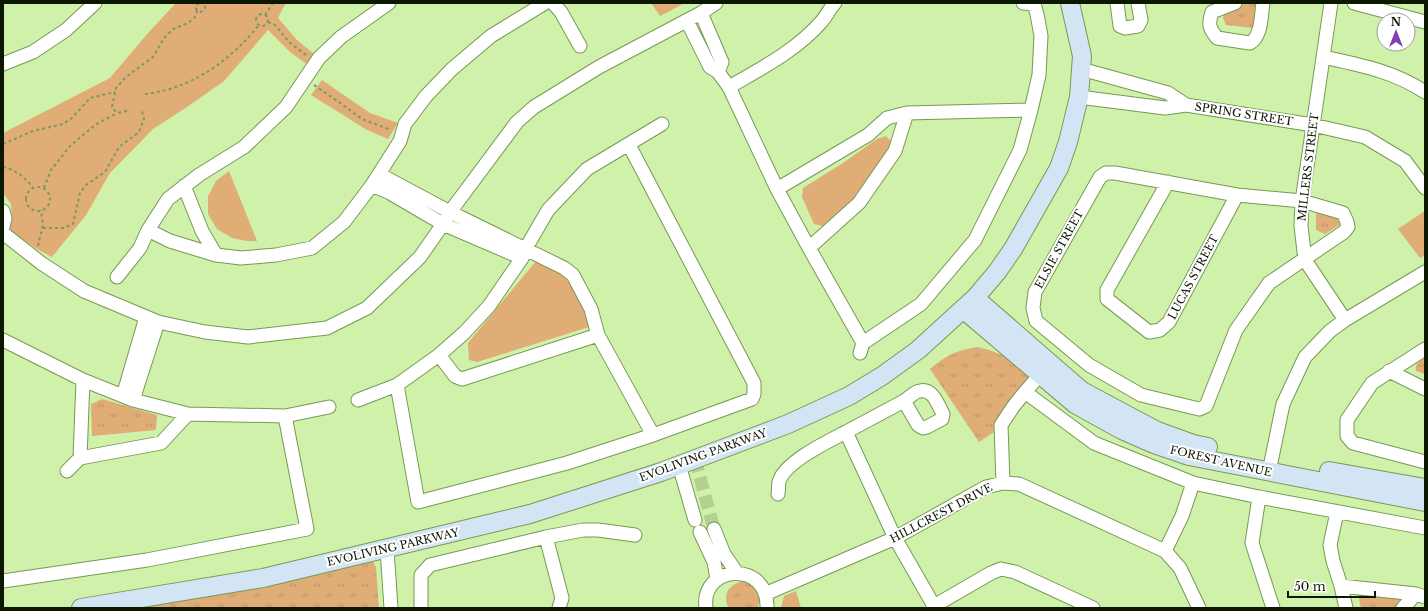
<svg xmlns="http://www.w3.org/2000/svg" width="1428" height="611" font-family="'Libre Baskerville',serif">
<defs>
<pattern id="grass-tufts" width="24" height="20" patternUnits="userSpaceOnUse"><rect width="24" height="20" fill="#dfad75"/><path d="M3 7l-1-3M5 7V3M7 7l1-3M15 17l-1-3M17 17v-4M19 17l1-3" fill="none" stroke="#be9463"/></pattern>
</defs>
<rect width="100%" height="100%" fill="#cff1a9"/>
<!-- grass -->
<path fill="url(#grass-tufts)" d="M1247,3H1261L1253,28L1226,25L1223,18L1225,11Z
M1323,209L1341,217V224L1325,234L1316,230V214Z
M977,347C1005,353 1011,360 1032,379L1002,427L979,442L930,369C947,355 955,351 977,347Z
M1425,358V374L1416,371C1415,364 1419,361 1425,358Z
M102,399L157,415L156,430L92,436L91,404Z
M371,558L376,567L379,608H123Z
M744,581C756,584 764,596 757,608H729C721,595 730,583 744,581Z
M1357,590L1400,597L1401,601L1395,608H1361Z"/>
<!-- park -->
<path fill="#dfad75" d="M176,3H288L284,6L278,18L297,40L315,55L308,65L290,52L268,30L224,81L187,107L153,129L110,173L86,215L52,257L37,249L9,230L12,222L11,204L3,193V133L110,78L148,33Z
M651,3H685L660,16Z
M322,80L370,113L398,123L388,139L367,130L311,95Z
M886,136L893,143L860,192L838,215L823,226L814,224L802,197L803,188L843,163L877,139Z
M229,171L257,241H247L232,238L217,229L208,214V196L216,181Z
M1425,211V255L1420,258L1398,229Z
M536,261L570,275L592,323L589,327L477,362L469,360L468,343Z
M796,591L801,608H781L784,596Z"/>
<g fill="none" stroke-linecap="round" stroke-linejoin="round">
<!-- street-tunnel -->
<path stroke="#b2d090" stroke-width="13" stroke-dasharray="13 6" stroke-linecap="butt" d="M695,459L714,529"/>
<!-- street casing -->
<g stroke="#799854" stroke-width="15">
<path id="street" d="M553,3L561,12L580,46
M1117,3L1120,26L1125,28L1138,26L1141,20L1138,3
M1235,3L1212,12C1208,24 1209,28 1217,38L1250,43C1262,36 1261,15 1263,3
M1331,3L1302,201L1301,226L1305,260L1345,320
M1354,3L1425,22
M701,13L722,62L718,72
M687,21L710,67L718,72L729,87L777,189L809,248L863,343L860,353
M1323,57C1360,65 1393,71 1425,92
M3,64L33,52L66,30L95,3
M1081,69L1168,93L1186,105
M729,87C762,68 797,50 822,21C827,15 830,8 835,3
M1079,97L1165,108L1186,105L1313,125L1365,137L1405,161L1425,188
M1106,173H1115L1237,195L1302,201L1343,213L1347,222L1348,227L1344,232L1269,283L1236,330L1206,406L1199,409L1141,395L1089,365L1036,321L1033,308L1035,292L1100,177Z
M379,174L450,212L564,268L573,275L591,309L598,335L653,435
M1168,182L1107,290V299L1149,332L1160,330L1169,322L1237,195
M372,185L390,193L443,224L522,258
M184,186L202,231L216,255
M777,189L868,135L887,118L907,113L1031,110
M3,211L5,218L3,227
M148,230L170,241L216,255L241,258L276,255L312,248L344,222L372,185L400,141L405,124L426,96L452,69L491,36L545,3
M3,233L41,263L84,291L158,322L205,332L248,337L327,328L367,308L420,257L443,224L450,212L517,122L534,107L599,67L701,13L716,3
M809,248L859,203L895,151L907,113
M117,277L140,248L148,230L168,199L199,175L244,147L286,107L319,58L341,37L389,3
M3,340L83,380L133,400L188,414L285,416L329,407
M863,343L921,304L975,240L1020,150L1031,110L1039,75L1041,36L1037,14L1034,4L1023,3
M1425,349L1372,383L1347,420V436L1353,443L1425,462
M439,355L455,376L462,379L598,335
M1389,371L1425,389
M83,380L80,458L161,443L188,414
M397,385L418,502L567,463L653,435L752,399L754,394V383L629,145
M1025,392L1046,368
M123,396L146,317
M133,400L158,322
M358,400L397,385L439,355L464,333L489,306L522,258L526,248L548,210L587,169L662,124
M846,432L904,401L918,425L923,428L927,427L942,419L943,414C938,405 933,388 920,391C915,391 909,398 904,401
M679,465L695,520
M67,471L80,458
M1269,472L1283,404L1305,357L1330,331L1345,320L1425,272
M1003,483L1001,425L1013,407L1025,392L1094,443L1193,483L1182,516L1165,551
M1193,483L1259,497L1425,528
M778,494C779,490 778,486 779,482C784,462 829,441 846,432L895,538L934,606V608
M1259,497L1252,543L1273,608
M1337,512L1330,545L1333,561L1341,586L1346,608
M714,529L724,554L737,573
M700,532L714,562L717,579
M546,537L583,530H598L635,535
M387,549L391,608
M3,581L147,560L307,529L285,416
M1341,586L1416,594
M765,594L895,538L986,487L1003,483L1019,484L1165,551L1180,568L1199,608
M934,606L991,573L1001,569L1015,572L1093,608
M421,608V575L430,565L546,537L562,598L559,608
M706,608C700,564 769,560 767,608
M1403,608L1416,594L1425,597"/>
</g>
<!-- secondary casing -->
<g stroke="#799854" stroke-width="20">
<path id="secondary" d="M975,298L1082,391L1157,431L1193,444L1208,447
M963,309L1075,404L1122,430L1154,444L1189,456L1425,502
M1329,471L1425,488
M81,608L263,578L530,514L661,472L788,424L849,396L882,376L918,350L975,298L997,272L1013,249L1059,168L1068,142L1079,97L1082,56L1070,3"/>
</g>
<!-- path -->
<path stroke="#7f9764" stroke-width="2" stroke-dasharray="3 3" stroke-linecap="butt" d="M199,3L196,6V9L201,12L205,8V5L202,3
M256 20a6 6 0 1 1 12 0a6 6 0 1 1-12 0Z
M265,15L273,3
M268,22L275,25L289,42L306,55
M314,85L343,105L362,119L391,130
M145,94C191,89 230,61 259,25
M127,111L117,113L112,107L116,88L126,77L153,57L164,38L173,29L188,23L196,16L197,10
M3,144L33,131L63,124L72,118L90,98L115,92
M3,167C16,170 25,177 33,188
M26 199a12 12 0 1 1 24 0a12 12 0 1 1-24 0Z
M44,188L51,170L70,146L95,125L117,113
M43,228H64L73,224L80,193L86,185L105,172L119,147L139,132L144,119L142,111
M38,246L43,225L41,210"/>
<!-- street -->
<use href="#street" stroke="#fff" stroke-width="13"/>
<!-- secondary -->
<use href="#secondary" stroke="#d3e4f5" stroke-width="18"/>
</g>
<g text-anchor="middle" stroke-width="4" stroke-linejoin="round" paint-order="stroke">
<!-- street labels -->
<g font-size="11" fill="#0b1700" stroke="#fff">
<text transform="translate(1244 114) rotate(9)" y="4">SPRING STREET</text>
<text transform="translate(1308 167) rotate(-83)" y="4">MILLERS STREET</text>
<text transform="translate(1059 249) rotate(-61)" y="4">ELSIE STREET</text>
<text transform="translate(1193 277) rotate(-62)" y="4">LUCAS STREET</text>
<text transform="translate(703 455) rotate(-20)" y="4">EVOLIVING PARKWAY</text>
<text transform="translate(1221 461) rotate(13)" y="4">FOREST AVENUE</text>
<text transform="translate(941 513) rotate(-28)" y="4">HILLCREST DRIVE</text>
<text transform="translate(393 547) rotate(-13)" y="4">EVOLIVING PARKWAY</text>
</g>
</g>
<!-- border -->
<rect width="1428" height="611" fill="none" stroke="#0b1700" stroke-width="8"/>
<!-- north arrow -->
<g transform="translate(1396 32)"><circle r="19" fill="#ffffff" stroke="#9da299"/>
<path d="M0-3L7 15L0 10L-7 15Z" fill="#843fb2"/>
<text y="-6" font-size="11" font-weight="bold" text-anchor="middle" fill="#0b1700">N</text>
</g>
<!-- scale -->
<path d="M1288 591v6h87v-6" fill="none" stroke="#0b1700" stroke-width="2"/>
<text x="1294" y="591" font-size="12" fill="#0b1700" stroke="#ffffff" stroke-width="3" paint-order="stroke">50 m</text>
</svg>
